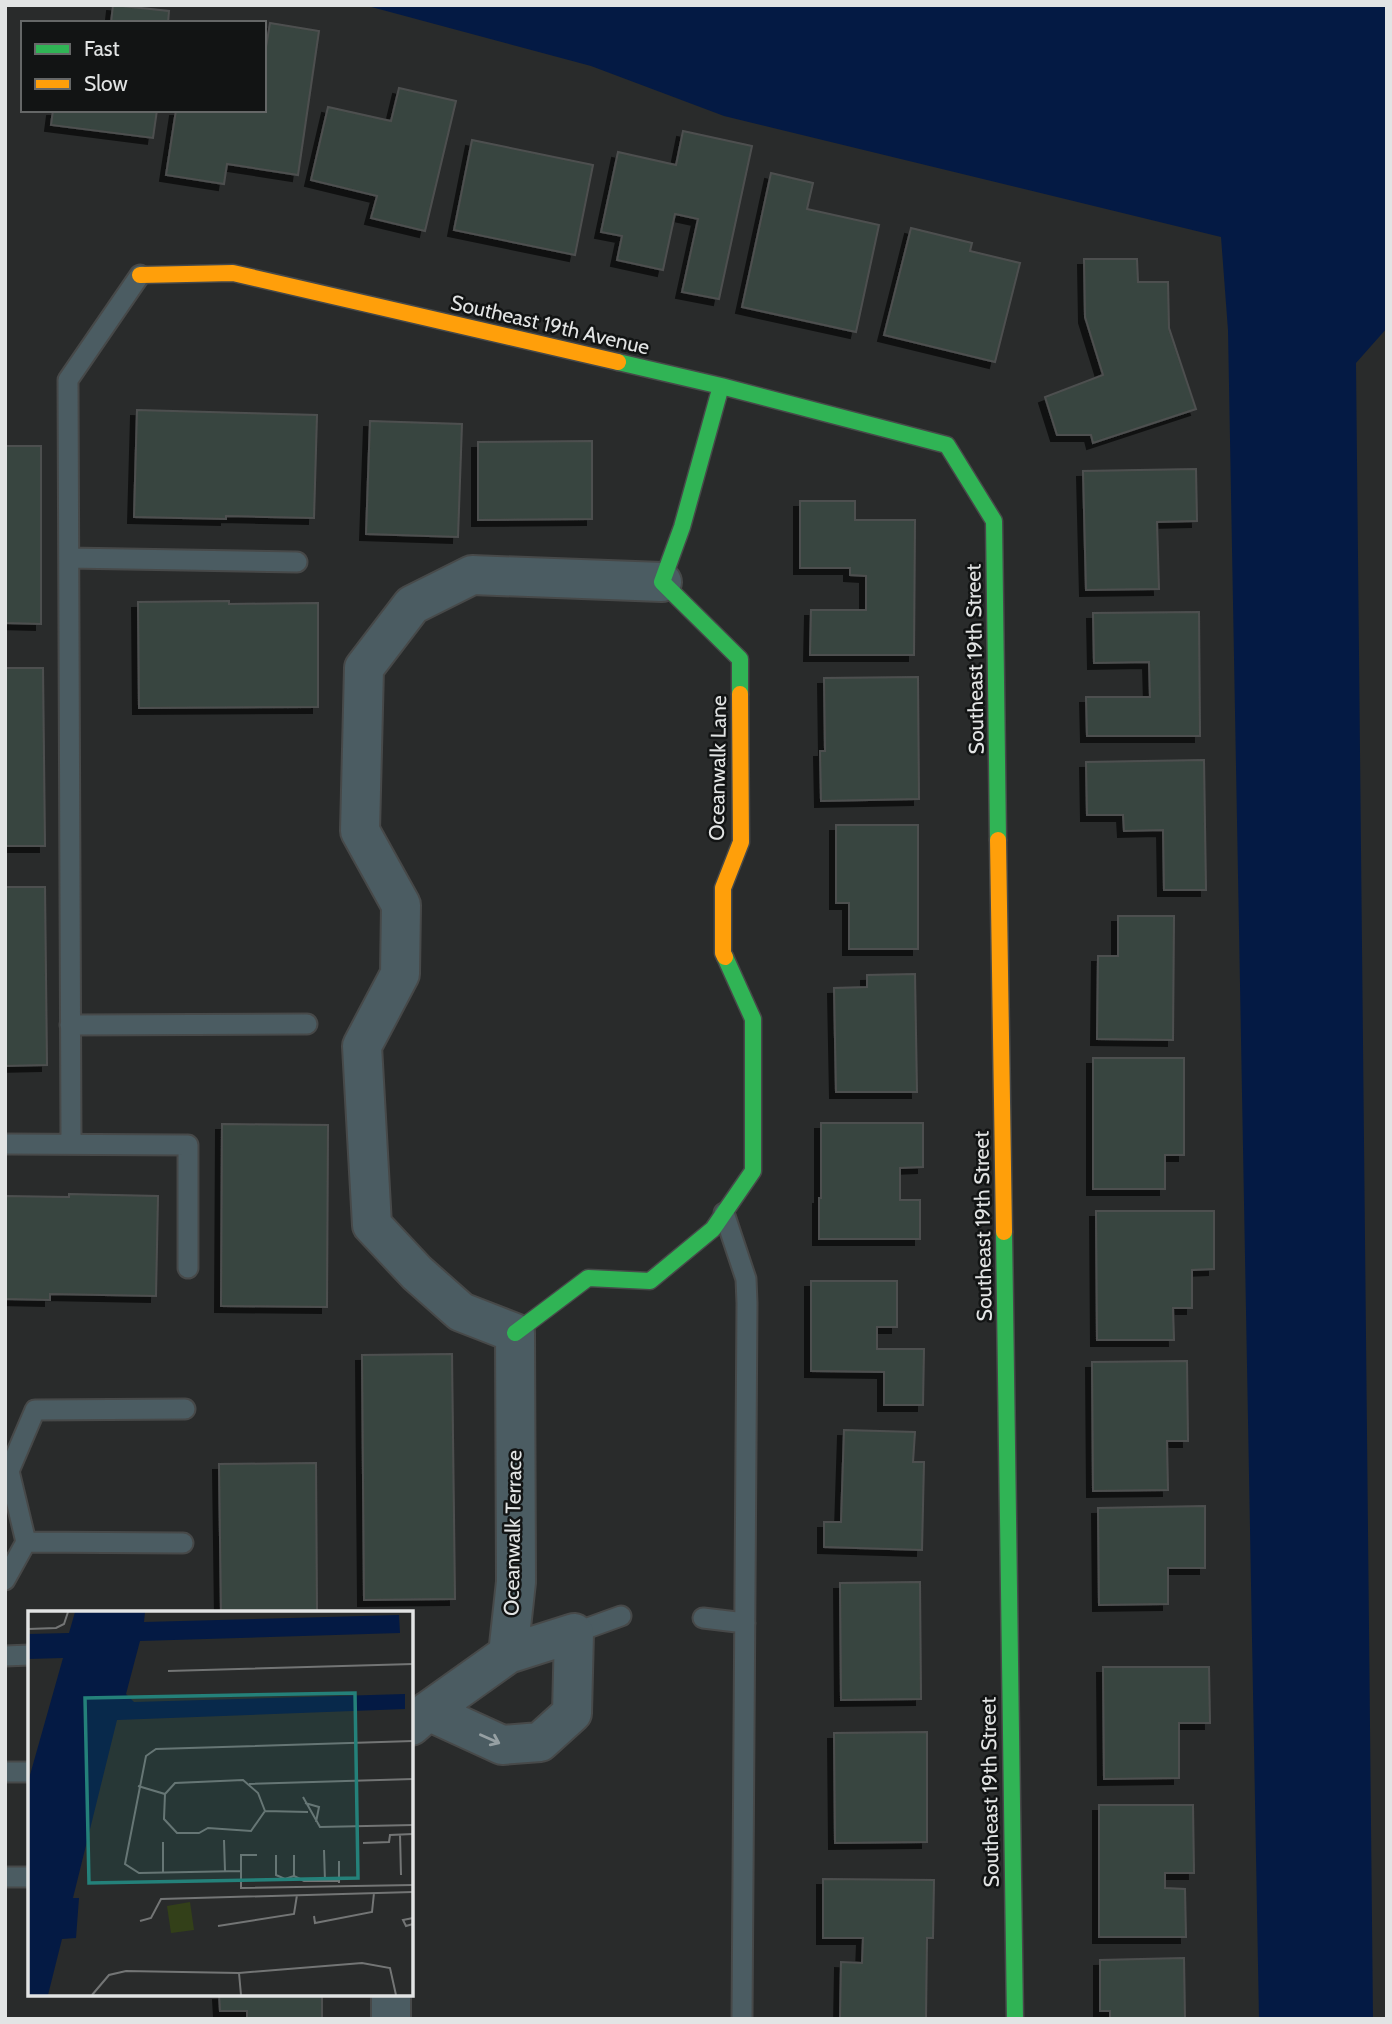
<svg xmlns="http://www.w3.org/2000/svg" width="1392" height="2024" font-family="Cabin,sans-serif">
<defs>
<filter id="shadow"><feDropShadow dx="-6" dy="6" stdDeviation="0" flood-color="#0009"/></filter>
</defs>
<rect width="100%" height="100%" fill="#292b2b"/>
<!-- water -->
<path fill="#041a44" d="M364,5H1387V328L1356,363L1373,2019H1259L1228,330L1221,237L724,116L591,66Z"/>
<!-- building -->
<path fill="#39443f" stroke="#4e5050" stroke-width="2" filter="url(#shadow)" d="M113,5L169,11L168,23H111Z
M270,23L319,31L298,175L227,164L224,184L166,175L176,110H264V59Z
M399,88L456,101L425,231L371,218L377,196L311,180L328,107L391,121Z
M53,110H157L153,138L51,125Z
M683,131L752,146L719,299L682,292L698,219L675,214L663,270L617,260L622,236L601,232L618,152L676,165Z
M472,140L593,165L575,255L454,230Z
M771,173L813,183L807,209L879,225L856,332L742,307Z
M911,228L972,243L970,251L1020,263L995,362L884,335Z
M1084,259H1137L1138,282H1168L1169,328L1196,409L1093,443L1091,435H1057L1045,397L1103,375L1085,317Z
M137,410L317,415L314,518L226,516V519L134,517Z
M370,421L462,424L458,537L366,534Z
M592,441V519L478,520V442Z
M5,446H41V624L5,623Z
M1196,469L1197,521L1157,522L1159,589L1086,590L1083,471Z
M800,501H855V520H915L914,655H810L811,610H866V576L850,575V568H800Z
M229,601V604L318,603V707L139,708L138,602Z
M1199,612L1200,736H1087L1086,697H1150L1149,662L1094,663L1093,613Z
M5,668H43L45,846H5Z
M918,677L919,799L821,801L820,751H825L824,678Z
M1204,760L1206,890H1164L1163,830L1124,831L1123,815H1087L1086,762Z
M836,825H918V949H849V903H836Z
M5,887H45L47,1065L5,1066Z
M1118,916H1174L1173,1040L1097,1039L1098,956H1118Z
M915,974L917,1092H836L834,988L867,987V975Z
M1093,1058H1184V1155H1165V1189H1093Z
M821,1123H923V1167L900,1168V1200H920V1239H819V1198H821Z
M222,1124L328,1125L327,1307L221,1306Z
M69,1194L158,1196L156,1296L50,1294V1300L5,1299V1196L69,1197Z
M1096,1211H1214V1269L1192,1270V1308H1173L1174,1340H1097Z
M811,1281H897V1327H877V1349H924L923,1405H884V1372L811,1371Z
M452,1354L455,1599L364,1600L362,1355Z
M1187,1361L1188,1441H1167L1168,1490L1093,1491L1092,1362Z
M844,1430L915,1432L913,1462H924L922,1550L824,1547V1522H841Z
M316,1463L317,1613H221L219,1464Z
M1205,1506V1568H1168V1604L1099,1605L1098,1508Z
M920,1582L921,1699L841,1700L840,1583Z
M1103,1667H1209L1210,1723H1179V1778L1104,1779Z
M927,1732V1842L835,1843L834,1733Z
M1099,1805H1193L1194,1873H1165V1888L1185,1889L1186,1937H1099Z
M823,1879L934,1880L933,1938H927L926,2019H840L841,1962L862,1963L863,1938H823Z
M1184,1958L1185,2019H1110V2011H1100V1960Z
M219,1994H322V2019H247V2011H220Z"/>
<g fill="none" stroke-linecap="round" stroke-linejoin="round">
<!-- lane casing -->
<g stroke="#474949" stroke-width="23">
<path id="lane" d="M69,558L297,562
M70,1025L307,1024
M5,1144L188,1145V1268
M71,1144L68,380L140,275
M724,1213L746,1279L747,1303L742,2019
M183,1543L26,1542L9,1471L35,1410L185,1409
M5,1580L26,1542
M703,1618L745,1623
M574,1633L621,1616
M5,1656L30,1655
M5,1772H30
M5,1877H30"/>
</g>
<!-- street casing -->
<g stroke="#474949" stroke-width="42">
<path id="street" d="M508,1654L516,1582L515,1333L461,1312L417,1273L372,1225L362,1046L400,974L401,905L360,831L364,668L412,605L472,575L662,582
M411,1726L428,1711L508,1654L574,1633L572,1713L540,1742L502,1745L428,1711
M391,2019V1994"/>
</g>
<!-- fast casing -->
<g stroke="#474949" stroke-width="19">
<path id="fast" d="M618,362L721,386L947,445L994,521L998,840
M721,386L682,527L662,582L740,659V694
M1004,1232L1015,2019
M515,1333L588,1278L650,1281L713,1229L753,1171V1019L725,957"/>
</g>
<!-- slow casing -->
<g stroke="#474949" stroke-width="19">
<path id="slow" d="M140,275L233,273L618,362
M998,840L1004,1232
M725,957L723,953V888L741,842L740,694"/>
</g>
<!-- lane -->
<use href="#lane" stroke="#4b5c62" stroke-width="19"/>
<!-- street -->
<use href="#street" stroke="#4b5c62" stroke-width="38"/>
<!-- fast -->
<use href="#fast" stroke="#30b455" stroke-width="16"/>
<!-- slow -->
<use href="#slow" stroke="#ff9f0a" stroke-width="16"/>
</g>
<!-- one-way arrows -->
<defs><path id="oneway-shaft" d="M-6 0H5M1.5-3L5.5 0L1.5 3" fill="none" stroke-width="1.6" stroke-linecap="round" stroke-linejoin="round" transform="scale(1.75)"/></defs>
<use stroke="#96a0a3" href="#oneway-shaft" transform="translate(490 1739) rotate(24)"/>
<g text-anchor="middle" stroke-width="5" stroke-linejoin="round" paint-order="stroke">
<!-- street labels -->
<g font-size="21" fill="#e2e4e4" stroke="#121414">
<text transform="translate(550 325) rotate(13)" y="7">Southeast 19th Avenue</text>
<text transform="translate(975 659) rotate(-91)" y="7">Southeast 19th Street</text>
<text transform="translate(718 768) rotate(-89)" y="7">Oceanwalk Lane</text>
<text transform="translate(983 1226) rotate(-91)" y="7">Southeast 19th Street</text>
<text transform="translate(513 1533) rotate(-89)" y="7">Oceanwalk Terrace</text>
<text transform="translate(990 1792) rotate(-91)" y="7">Southeast 19th Street</text>
</g>
</g>
<!-- overview -->
<g transform="translate(28 1611)">
<rect width="385" height="385" fill="#292b2b"/>
<path d="M162,291L166,319L143,322L139,295Z" fill="#334019"/>
<path d="M47,1H117L116,11L371,4L372,22L112,30L98,83L106,91L377,83V98L89,109L45,287H51L48,327L34,328L20,384H0V171L35,47L0,48V23L41,22Z" fill="#041a44"/>
<path fill="none" stroke="#737575" stroke-width="2" d="M0,18L28,17L36,13L40,1M140,60L385,53M221,173L385,168M110,175L137,183L147,172L215,169L230,182L237,200M137,183L136,208L149,222H171L180,217L223,220L237,200M275,186L292,216L385,214M277,192L291,196L288,211M237,200L280,201M372,223L373,264M196,229L197,260M135,231V262M335,232L361,231L362,224L385,223M296,239L297,270M229,244H213V277L385,274M248,244V264L257,268L266,265V244M311,250V272M213,260L111,262L97,253L118,145L128,138L385,130M266,265L276,270H311M286,305L287,312L344,301L346,282M385,307L375,309L378,315L385,313M112,310L123,307L133,288L385,281M190,315L266,303L269,284M211,362L213,384M64,384L81,364L98,360L211,362L334,352L362,357L368,384"/>
<path fill="#24817a" fill-opacity="0.15" stroke="#24817a" stroke-width="3.5" d="M327,82L330,267L61,272L57,87Z"/>
<rect width="385" height="385" fill="none" stroke="#e2e4e4" stroke-width="3.5"/>
</g>
<!-- border -->
<rect width="1392" height="2024" fill="none" stroke="#e2e4e4" stroke-width="14"/>
<!-- legend -->
<rect x="21" y="21" width="245" height="91" fill="#121414" stroke="#656767" stroke-width="2"/>
<rect x="35" y="44" width="35" height="10" fill="#30b455" stroke="#656767" stroke-width="2"/>
<text x="84" y="56" font-size="21" fill="#e2e4e4">Fast</text>
<rect x="35" y="79" width="35" height="10" fill="#ff9f0a" stroke="#656767" stroke-width="2"/>
<text x="84" y="91" font-size="21" fill="#e2e4e4">Slow</text>
</svg>
